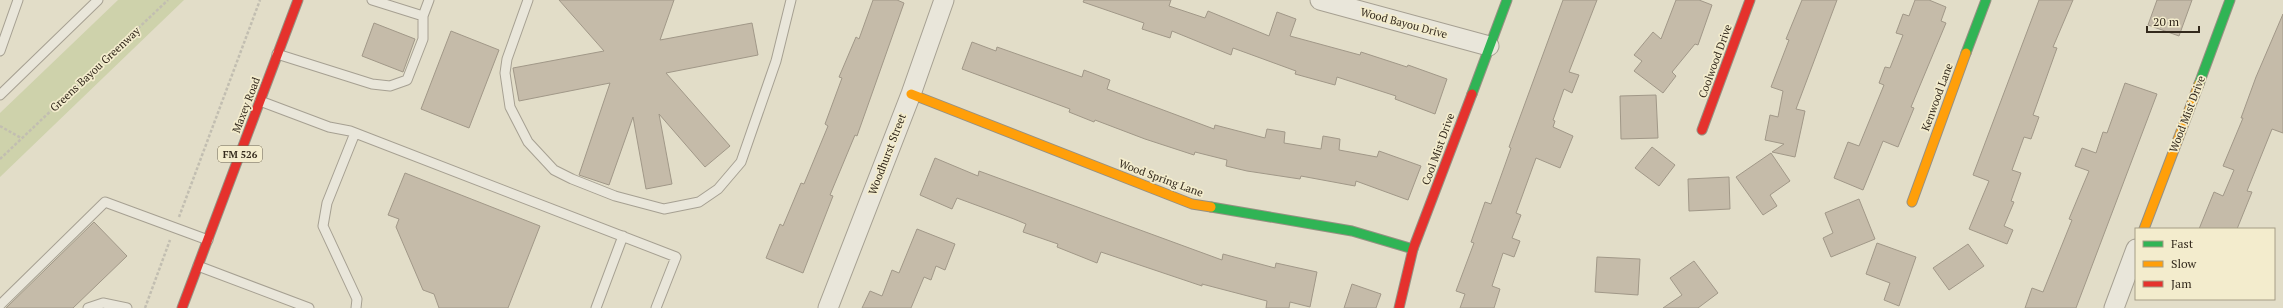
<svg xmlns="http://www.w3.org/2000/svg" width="2283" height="308" font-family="'PT Serif',serif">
<rect width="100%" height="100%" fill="#e2ddc8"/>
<!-- green -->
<path fill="#ced2ab" d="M118,0H184L0,177V113Z"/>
<!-- building -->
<path fill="#c5bba9" stroke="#a19888" d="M559,0H674L660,40L752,23L758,55L666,73L730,146L705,167L659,114L672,184L646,189L633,117L609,185L579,175L610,83L519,101L513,68L604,51Z
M873,0H897L904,3L857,136L855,135L830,195L833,196L803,273L766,258L780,224L783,226L801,183L804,184L828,126L825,124L842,78L839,77L856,37L859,39Z
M1084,0H1171L1169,6L1205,18L1208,11L1269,36L1277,12L1296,19L1290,36L1360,55L1361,52L1407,67L1408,65L1447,79L1435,114L1395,99L1396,96L1337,77L1335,85L1295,74L1296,71L1233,48L1231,55L1172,31L1170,38L1142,29L1144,23L1083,2Z
M1563,0H1597L1569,72L1579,75L1572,93L1564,89L1553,120L1555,121L1553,127L1573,136L1560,168L1536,158L1516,213L1521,215L1512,238L1520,241L1514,257L1503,253L1492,286L1500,289L1494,308H1460L1465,294L1456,291L1474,243L1471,242L1485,202L1491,204L1511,148L1509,147Z
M1676,0H1699L1712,5L1698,45L1695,44L1672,72L1676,76L1663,93L1634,71L1642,61L1634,55L1653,32L1661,39Z
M1802,0H1837L1796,109L1805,111L1795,157L1772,152L1784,144L1765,140L1770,115L1778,117L1783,91L1771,87L1789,40L1786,39Z
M1915,0H1929L1946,7L1941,21L1946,23L1911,107L1914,108L1898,147L1883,141L1863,190L1834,178L1848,142L1859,146L1884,85L1879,83L1885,67L1890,68L1903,35L1896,33L1903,14L1909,16Z
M2039,0H2073L2053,47L2057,48L2033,115L2039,117L2031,139L2024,137L2012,170L2021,173L2011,201L2014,202L2004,226L2013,230L2007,244L1969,229L1989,181L1973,175Z
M2157,0H2192L2179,36L2148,25Z
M2283,14V133L2272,129L2247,191L2252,192L2237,229H2199L2214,192L2223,196L2234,170L2223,166L2243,118H2241L2256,77Z
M374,23L415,39L403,72L362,56Z
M451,31L499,50L469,128L421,109Z
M972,42L996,51L997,47L1082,77L1084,70L1110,80L1107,89L1214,129L1215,125L1265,138L1267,129L1285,132L1284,143L1321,149L1323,136L1340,139L1339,150L1377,157L1379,151L1421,166L1408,200L1356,181L1355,186L1301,176L1300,179L1247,171L1226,166L1227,160L1195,152L1194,155L1145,139L1095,120L1094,122L1069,112L1070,109L962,69Z
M2125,83L2157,94L2076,308H2025L2032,288L2043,292L2072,220L2069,219L2089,171L2075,166L2082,148L2096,153L2103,132L2107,133Z
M1656,95L1658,138L1621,139L1620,96Z
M1652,147L1675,165L1659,186L1635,168Z
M1771,153L1790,181L1770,195L1777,206L1763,215L1736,177Z
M935,158L978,176L979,171L1222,260L1223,254L1275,268L1276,263L1317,272L1310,307L1290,302L1289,308H1266L1267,301L1202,284V286L1101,252L1097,263L1057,247L1058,244L1023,232L1026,224L1014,219L957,198L952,209L920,195Z
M405,173L540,226L508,308H439L434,294L423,290L396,227L399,219L388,215Z
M1729,177L1730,209L1689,211L1688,179Z
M1859,199L1875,239L1831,257L1823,238L1833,233L1825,213Z
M94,222L127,256L73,308H6Z
M917,229L955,244L945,270L936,266L931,280L924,277L911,308H862L870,291L882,296L892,270L899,273Z
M1877,243L1916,257L1899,306L1884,300L1890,283L1866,274Z
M1968,244L1984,266L1949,290L1933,268Z
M1597,257L1640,259L1638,295L1595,292Z
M1694,261L1718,293L1698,308H1663L1682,295L1670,278Z
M1352,284L1381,294L1376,308H1344Z"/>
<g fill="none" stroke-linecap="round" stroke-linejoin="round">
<!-- lane casing -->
<g stroke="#a6a092" stroke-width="11">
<path id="lane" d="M372,0L423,16L429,0
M528,0L507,59L505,73L510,107L528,142L554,170L572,179L615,196L664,209L699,202L718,189L741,162L776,61L791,0
M0,51L18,0
M277,54L372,84L390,86L407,80L423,39V16
M0,95L98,0
M260,101L329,127L350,131L676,257L656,308
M355,133L327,203L323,226L357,299L356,308
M198,266L309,308
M0,305L105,202L208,240
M88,308L103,303L127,308
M596,308L623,236"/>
</g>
<!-- street casing -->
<g stroke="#a6a092" stroke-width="21">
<path id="street" d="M1320,0L1489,46
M828,308L911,94L944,0
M2114,308L2136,249"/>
</g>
<!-- fast casing -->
<g stroke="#969082" stroke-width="11">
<path id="fast" d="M1966,53L1986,0
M2199,84L2230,0
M1472,94L1507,0
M1211,207L1352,231L1413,249"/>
</g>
<!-- slow casing -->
<g stroke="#969082" stroke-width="11">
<path id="slow" d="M911,94L1192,204L1211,207
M1912,202L1966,53
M2144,229L2199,84"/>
</g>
<!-- jam casing -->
<g stroke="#969082" stroke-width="11">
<path id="jam" d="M1702,130L1750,0
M182,308L298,0
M1399,308L1413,249L1472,94"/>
</g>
<!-- path -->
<path stroke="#c2beb1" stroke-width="2.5" stroke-dasharray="3 2" stroke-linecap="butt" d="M0,126L21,138
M0,159L168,0
M179,217L260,0
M145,308L170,240"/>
<!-- lane -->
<use href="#lane" stroke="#e9e6da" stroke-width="9"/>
<!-- street -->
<use href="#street" stroke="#e9e6da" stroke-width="19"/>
<!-- fast -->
<use href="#fast" stroke="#30b455" stroke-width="9"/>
<!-- slow -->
<use href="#slow" stroke="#ff9f0a" stroke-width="9"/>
<!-- jam -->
<use href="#jam" stroke="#e5322d" stroke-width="9"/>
</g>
<g text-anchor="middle" stroke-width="3.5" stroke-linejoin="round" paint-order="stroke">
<!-- shield labels -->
<rect fill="#f3eccd" stroke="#6d6451" stroke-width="1" x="218" y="146" width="44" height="16" rx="3"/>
<g font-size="10" font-weight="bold" fill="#33291c">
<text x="240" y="158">FM 526</text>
</g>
<!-- street labels -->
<g font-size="11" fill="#33291c" stroke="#f3eccd">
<text transform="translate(1404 23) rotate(15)" y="4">Wood Bayou Drive</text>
<text transform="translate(1715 61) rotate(-70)" y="4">Coolwood Drive</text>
<text transform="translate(95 69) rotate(-43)" y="4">Greens Bayou Greenway</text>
<text transform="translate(1937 97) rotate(-70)" y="4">Kenwood Lane</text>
<text transform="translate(246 105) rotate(-69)" y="4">Maxey Road</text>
<text transform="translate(2187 114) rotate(-69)" y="4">Wood Mist Drive</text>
<text transform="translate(1438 149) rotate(-70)" y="4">Cool Mist Drive</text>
<text transform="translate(887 154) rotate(-69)" y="4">Woodhurst Street</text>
<text transform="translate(1161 178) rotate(20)" y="4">Wood Spring Lane</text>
</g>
</g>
<!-- legend -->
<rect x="2135" y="228" width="140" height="72" fill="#f3eccd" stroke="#a69e86"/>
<rect x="2143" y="241" width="20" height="6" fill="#30b455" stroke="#a69e86"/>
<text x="2171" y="248" font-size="12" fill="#33291c">Fast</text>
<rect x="2143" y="261" width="20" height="6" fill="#ff9f0a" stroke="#a69e86"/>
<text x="2171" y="268" font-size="12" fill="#33291c">Slow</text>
<rect x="2143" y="281" width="20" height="6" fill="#e5322d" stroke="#a69e86"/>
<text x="2171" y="288" font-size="12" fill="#33291c">Jam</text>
<!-- scale -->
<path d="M2147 26v6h52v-6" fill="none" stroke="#33291c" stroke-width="2"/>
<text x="2153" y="26" font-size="12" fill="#33291c" stroke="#f3eccd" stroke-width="3" paint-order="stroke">20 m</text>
</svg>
